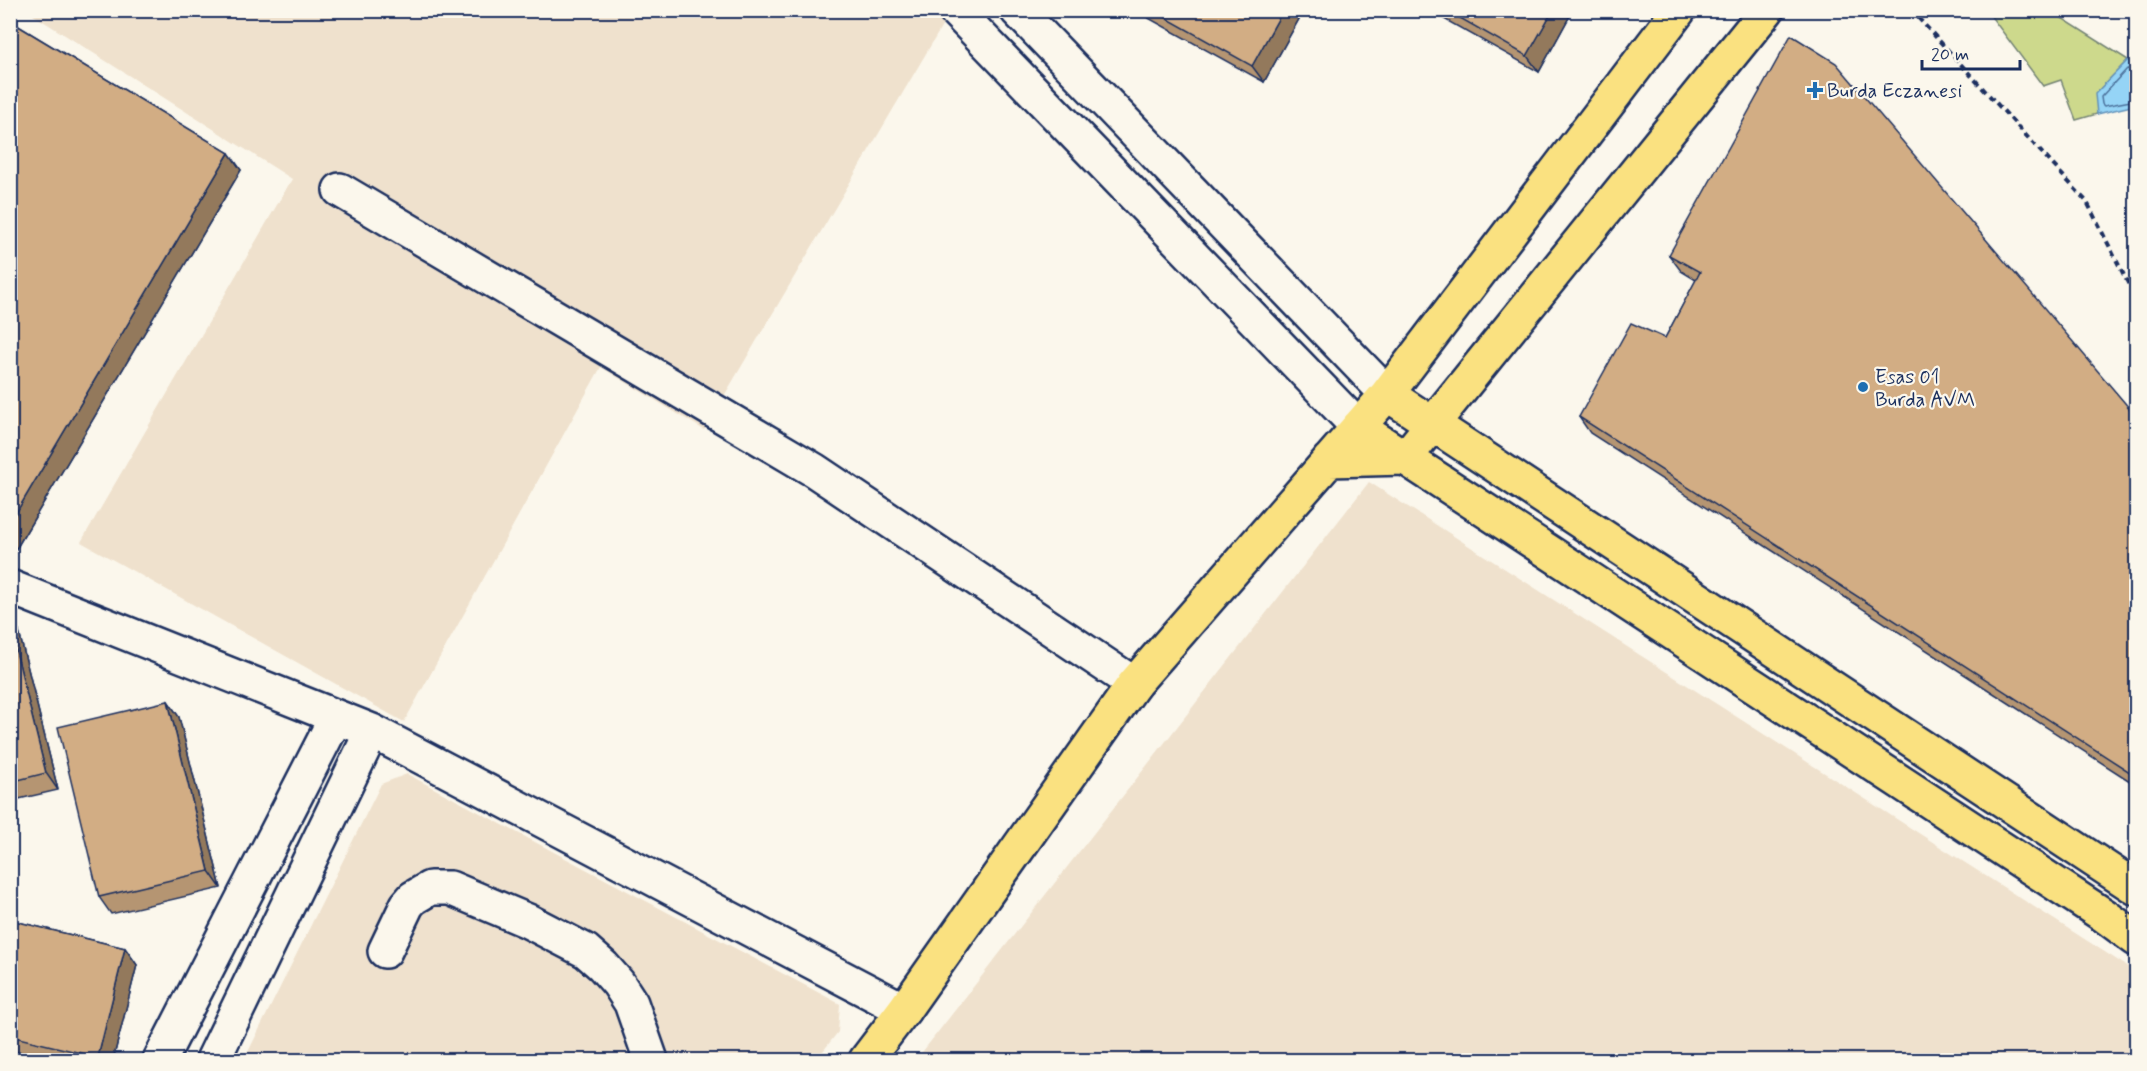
<svg xmlns="http://www.w3.org/2000/svg" width="2147" height="1071" font-family="Mynerve,sans-serif">
<rect width="100%" height="100%" fill="#fbf7ec"/>
<filter id="ink" filterUnits="userSpaceOnUse"><feTurbulence type="fractalNoise" baseFrequency=".0167" numOctaves="2"/><feDisplacementMap in="SourceGraphic" scale="12" xChannelSelector="R" yChannelSelector="G"/><feConvolveMatrix kernelMatrix="1 2 1 2 8 2 1 2 1" color-interpolation-filters="sRGB"/></filter>
<g filter="url(#ink)">
<!-- built -->
<path fill="#efe1cd" d="M27,11H951L704,430L601,367L404,722L81,542L292,179Z
M1369,482L2136,972V1060H916Z
M407,774L840,1004L838,1032L816,1060H244L381,784Z"/>
<!-- green -->
<path fill="#cdd98c" stroke="#748475" stroke-width="1.5" d="M1987,11H2051L2128,60L2097,92V114L2076,120L2061,80L2043,86Z"/>
<!-- water -->
<path fill="#95d4f6" stroke="#6492b9" stroke-width="1.5" d="M2128,60L2136,65V105L2097,114L2095,94Z"/>
<g fill="none" stroke-linecap="round" stroke-linejoin="round">
<!-- shore -->
<path stroke="#4c719b" stroke-width="1.5" d="M2136,70L2127,69L2101,97L2102,104L2104,106L2136,100"/>
<!-- minor casing -->
<g stroke="#1b2f5e" stroke-width="38">
<path id="minor" d="M955,10L1358,427
M1017,10L1387,394
M340,190L814,470L1134,684
M10,587L372,731L904,1010
M385,951L407,905L413,898L430,888H450L528,921L586,951L603,966L618,983L631,1003L651,1060
M160,1060L336,717
M213,1060L372,731"/>
</g>
<!-- major casing -->
<g stroke="#1b2f5e" stroke-width="38">
<path id="major" d="M1387,394L2136,888
M1358,427L2105,916L2136,939
M1329,460L1405,458L1767,10
M866,1060L904,1010L1134,684L1387,394L1679,10"/>
</g>
<!-- path -->
<path stroke="#1b2f5e" stroke-width="4" stroke-dasharray="6 4.5" stroke-linecap="butt" d="M1911,10L2087,202L2136,299"/>
<!-- minor -->
<use href="#minor" stroke="#fbf7ec" stroke-width="33"/>
<!-- major -->
<use href="#major" stroke="#fae180" stroke-width="33"/>
</g>
<!-- wall -->
<path fill="#b59572" stroke="#1b2f5e" stroke-width="1.5" d="M1134,10H1304L1264,82Z
M1428,10H1573L1539,72Z
M10,21L229,153L241,170L16,549L10,547Z
M1669,255L2136,416V785L1590,433L1579,417L1665,338L1696,280L1681,271Z
M10,611L16,620L58,790L10,801Z
M168,701L179,717L221,888L111,914L99,897Z
M10,920L125,948L137,965L113,1060H54L10,1050Z"/>
<!-- shaded-wall -->
<path fill="#93795c" stroke="#1b2f5e" stroke-width="1.5" d="M1283,10H1304L1264,82L1252,66Z
M1553,10H1573L1539,72L1527,56Z
M229,153L241,170L16,549L10,540V523Z
M10,611L16,620L58,790L46,773L10,627Z
M168,701L179,717L221,888L209,871Z
M125,948L137,965L113,1060H100L98,1057Z"/>
<!-- building -->
<path fill="#d2ad84" stroke="#1b2f5e" stroke-width="1.5" d="M1152,10H1283L1252,66Z
M1446,10H1553L1527,56Z
M10,21L229,153L10,523Z
M1791,35L1836,63L2136,416V776L1579,417L1631,323L1665,338L1700,272L1669,255Z
M10,627L46,773L10,782Z
M168,701L209,871L99,897L58,727Z
M10,920L125,948L98,1057L10,1036Z"/>
</g>
<!-- markers -->
<g fill="#1f6fb2" stroke="#fbf7ec" stroke-width="2">
<path d="M1812 81h6v6h6v6h-6v6h-6v-6h-6v-6h6z"/>
<circle cx="1863" cy="387" r="6"/>
</g>
<g text-anchor="middle" stroke-width="4.5" stroke-linejoin="round" paint-order="stroke">
<!-- poi labels -->
<g font-size="20" fill="#1b2f5e" stroke="#fbf7ec" text-anchor="start">
<text x="1827" y="97">Burda Eczanesi</text>
<text x="1875" y="383">Esas 01<tspan x="1875" dy="23">Burda AVM</tspan></text>
</g>
</g>
<!-- margin -->
<rect width="2147" height="1071" fill="none" stroke="#fbf7ec" stroke-width="36"/>
<rect x="18" y="18" width="2111" height="1035" fill="none" stroke="#1b2f5e" stroke-width="2" filter="url(#ink)"/>
<!-- scale -->
<path d="M1922 60v9h98v-9" fill="none" stroke="#1b2f5e" stroke-width="3"/>
<text x="1931" y="60" font-size="18" fill="#1b2f5e" stroke="#fbf7ec" stroke-width="4.5" paint-order="stroke">20 m</text>
</svg>
